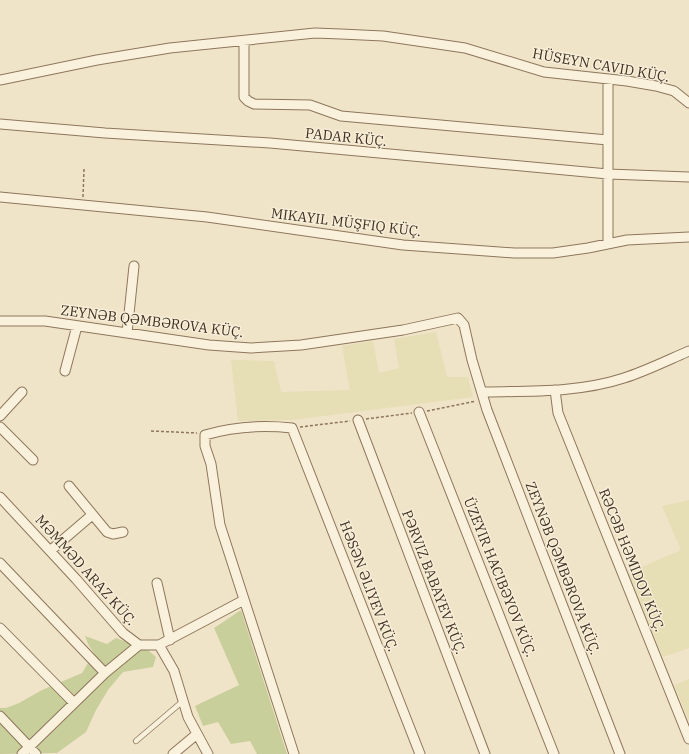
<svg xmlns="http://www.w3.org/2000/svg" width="689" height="754" font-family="'IBM Plex Serif',serif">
<rect width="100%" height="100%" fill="#f0e4c8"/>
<!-- farmland -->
<path fill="#e6deb5" d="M436,332L447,377H468L473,397L292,420L238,421L231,360L274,361L281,392L350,390L342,346L373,341L379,373L399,368L394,339Z
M689,500V648L663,657L628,573L681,550L662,506Z
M689,679V721L674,685Z"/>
<!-- green -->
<path fill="#c9cf9b" d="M241,610L287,754H257L250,741L231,744L218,722L203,726L195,706L239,685L214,628Z
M85,636L107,644L116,638L148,650L156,657L153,667L123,672L108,690L96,710L86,732L57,753L0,754V708H6L19,703L42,690L82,673L94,653L89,646Z"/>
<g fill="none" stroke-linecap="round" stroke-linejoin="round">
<!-- lane casing -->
<g stroke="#8d765c" stroke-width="6">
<path id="lane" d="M136,741L183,701"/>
</g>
<!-- street casing -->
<g stroke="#8d765c" stroke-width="11">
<path id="street" d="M244,41V97L248,101L254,104L310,105L341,116L608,140
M0,80L97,60L170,48L315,33L341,34L383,36L465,48L544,72L627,81L656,86L674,91L689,103
M0,124L105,133L270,143L608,174L689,177
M0,197L207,217L403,245L514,253H553L588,248L627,240L689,237
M608,244V79
M0,321H45L209,345L251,348L301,345L403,330L458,318L464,325L472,360L487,410L620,754
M127,333L134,266
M65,371L77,326
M555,390L558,413L689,739
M482,392C529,391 578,393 624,378C646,371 668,360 689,351
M419,412L554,754
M0,416L22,392
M358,420L485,754
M0,427L33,460
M69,486L107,532L113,534L123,532
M0,497L76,579L123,633L139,645H159L174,671L188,717L208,754
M50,551L92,515
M0,563L105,673
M157,583L170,640
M0,628L74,703
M159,645L244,600
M0,716L36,754
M22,754L105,673L139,645
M173,754L197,734
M294,754L220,525L211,464L205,446V435C232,427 264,425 292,428L420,754"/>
</g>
<!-- path -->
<path stroke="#8d765c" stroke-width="1.5" stroke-dasharray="3 2" stroke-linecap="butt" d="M83,197L84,169
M427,411L476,401
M366,419L412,413
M300,427L350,421
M151,431L197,433"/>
<!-- lane -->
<use href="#lane" stroke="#faf1dc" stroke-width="4.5"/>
<!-- street -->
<use href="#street" stroke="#faf1dc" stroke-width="9"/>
</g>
<g text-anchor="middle" stroke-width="3" stroke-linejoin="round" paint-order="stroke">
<!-- street labels -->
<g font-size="14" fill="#3d2e20" stroke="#f7eed8">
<text transform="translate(601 65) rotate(10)" y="5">HÜSEYN CAVID KÜÇ.</text>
<text transform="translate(346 137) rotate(6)" y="5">PADAR KÜÇ.</text>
<text transform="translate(346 222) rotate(7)" y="5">MIKAYIL MÜŞFIQ KÜÇ.</text>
<text transform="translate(152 321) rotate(7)" y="5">ZEYNƏB QƏMBƏROVA KÜÇ.</text>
<text transform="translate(632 560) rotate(68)" y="5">RƏCƏB HƏMIDOV KÜÇ.</text>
<text transform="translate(563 568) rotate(69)" y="5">ZEYNƏB QƏMBƏROVA KÜÇ.</text>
<text transform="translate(86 570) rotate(48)" y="5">MƏMMƏD ARAZ KÜÇ.</text>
<text transform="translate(500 577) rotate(68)" y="5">ÜZEYIR HACIBƏYOV KÜÇ.</text>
<text transform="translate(434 582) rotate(69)" y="5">PƏRVIZ BABAYEV KÜÇ.</text>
<text transform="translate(369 586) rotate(69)" y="5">HƏSƏN ƏLIYEV KÜÇ.</text>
</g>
</g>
</svg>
